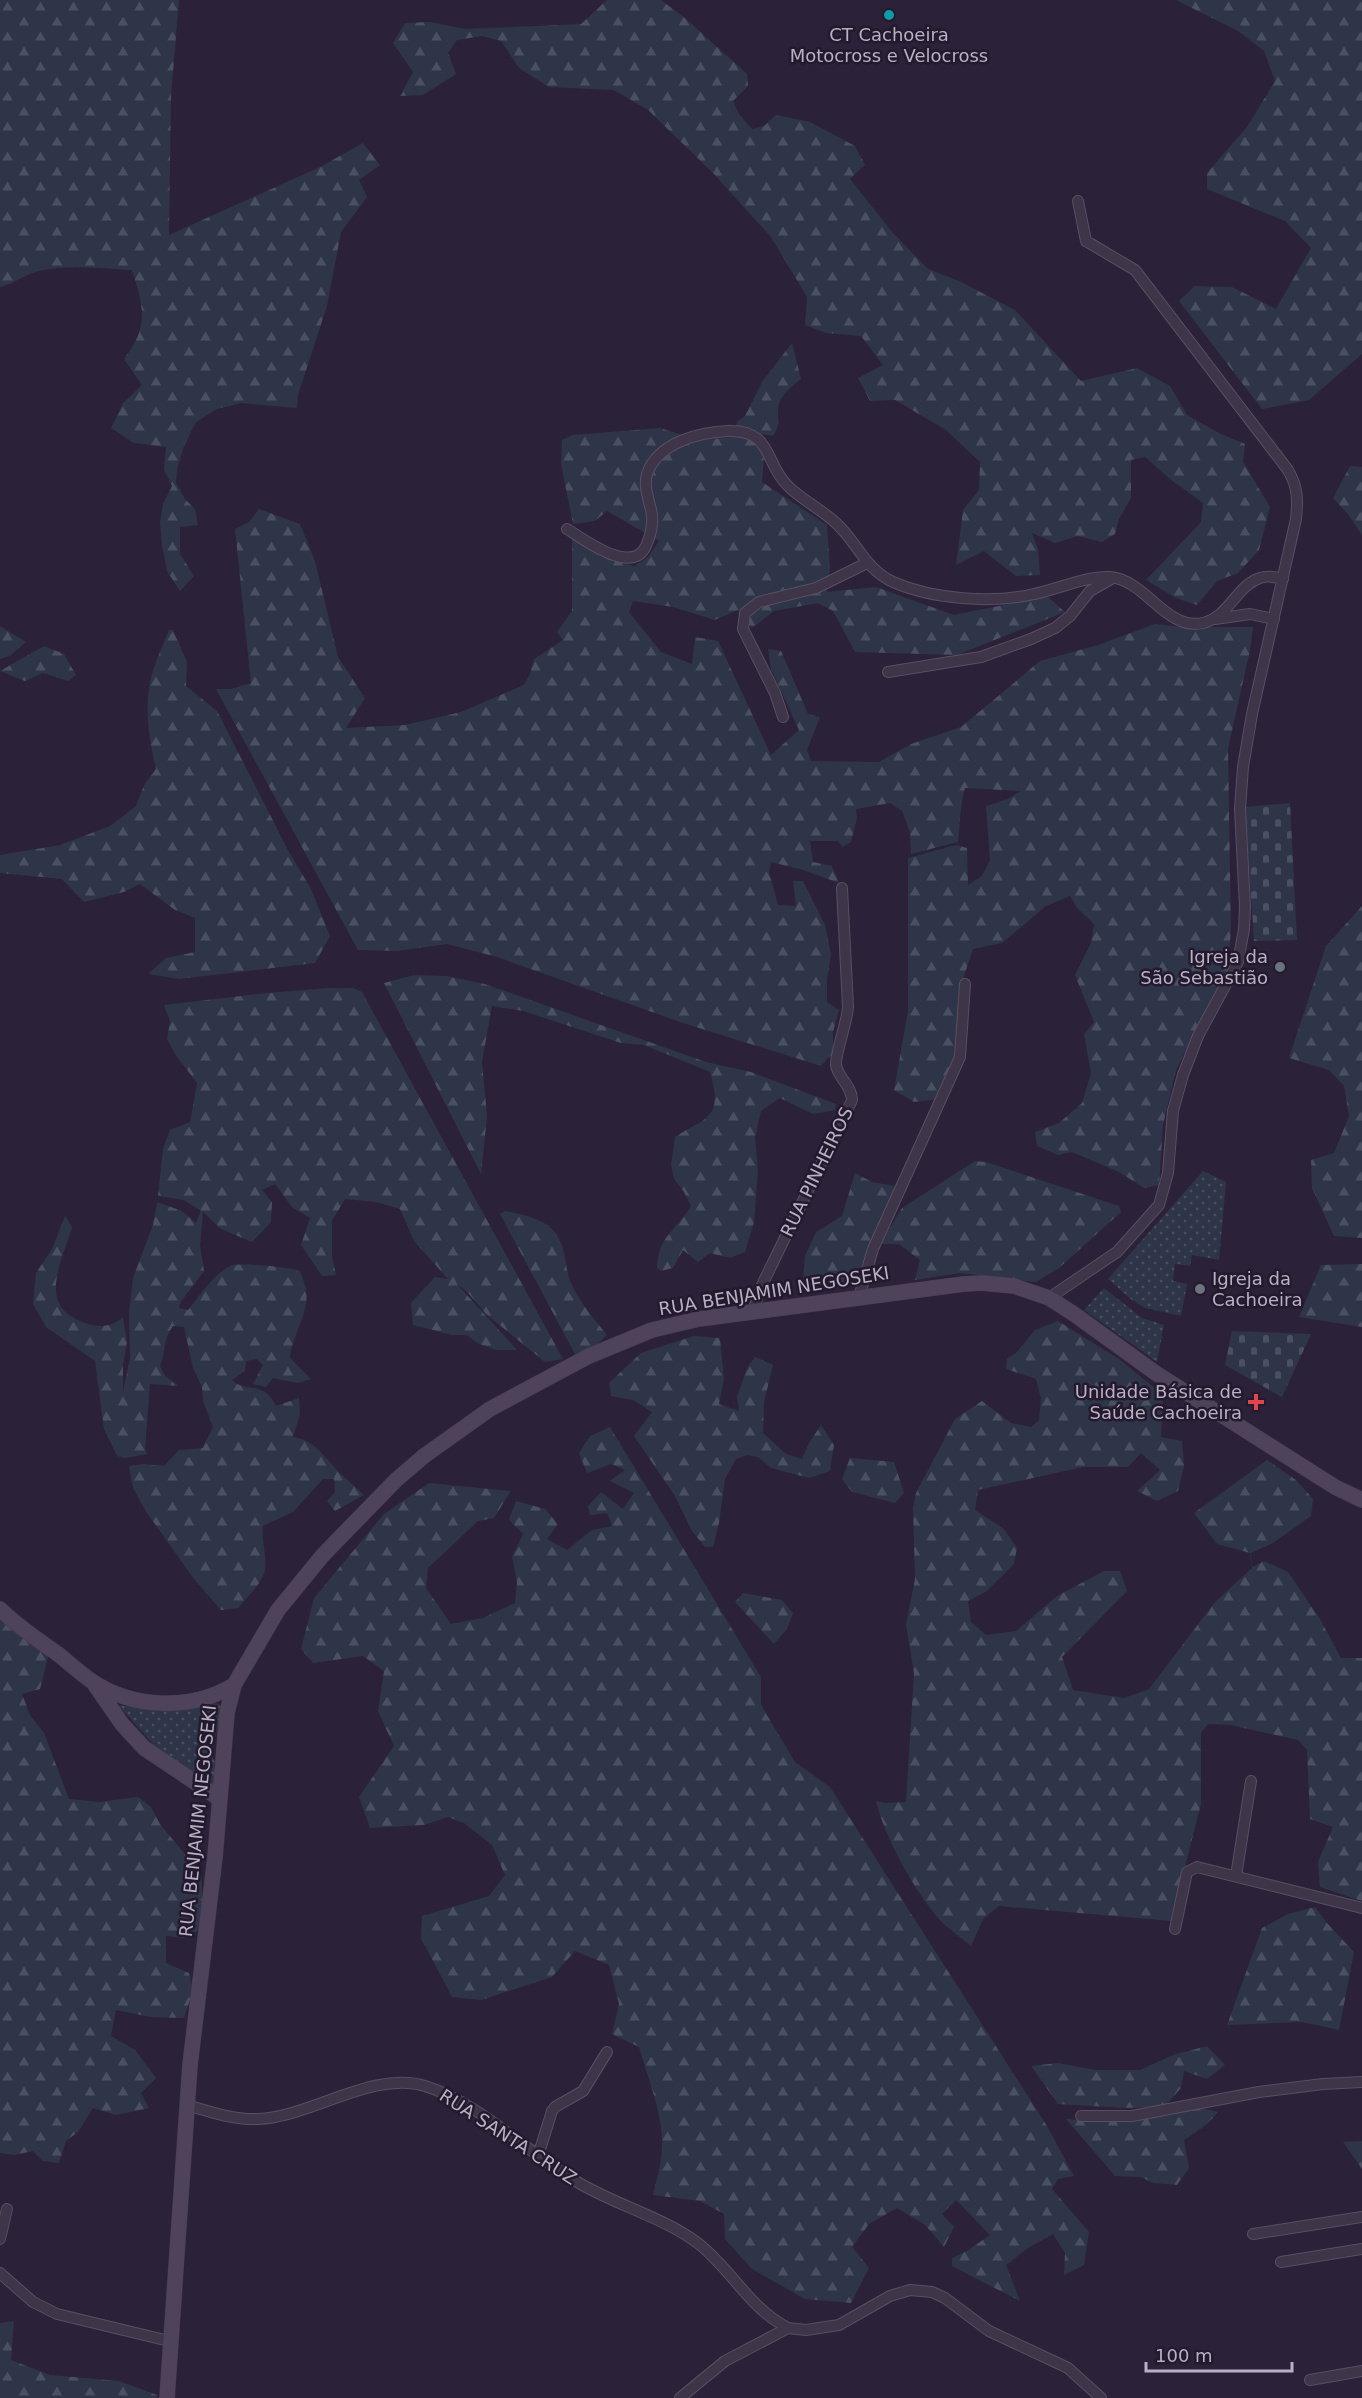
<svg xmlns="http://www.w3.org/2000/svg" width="1362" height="2398" font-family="'DejaVu Sans',sans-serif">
<defs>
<pattern id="grass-dots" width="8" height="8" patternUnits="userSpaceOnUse" patternTransform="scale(1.5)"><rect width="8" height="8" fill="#2e3548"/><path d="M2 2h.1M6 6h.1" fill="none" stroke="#4a5061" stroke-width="1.8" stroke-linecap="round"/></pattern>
<pattern id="forest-firs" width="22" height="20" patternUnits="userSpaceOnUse" patternTransform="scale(1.5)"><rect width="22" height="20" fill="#2e3548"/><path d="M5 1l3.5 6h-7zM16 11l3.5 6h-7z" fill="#4a5061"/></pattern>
<pattern id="cemetery-stones" width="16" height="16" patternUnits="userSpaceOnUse" patternTransform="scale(1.5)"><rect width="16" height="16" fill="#2e3548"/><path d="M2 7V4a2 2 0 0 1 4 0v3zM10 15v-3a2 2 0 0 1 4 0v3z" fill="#4a5061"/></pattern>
</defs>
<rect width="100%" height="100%" fill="#2b2138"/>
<!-- grass -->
<path fill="url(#grass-dots)" d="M1203,1171L1226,1182L1219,1260L1192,1255L1190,1266L1175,1264L1173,1281L1187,1284L1181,1316L1145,1308L1132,1300L1108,1279Z
M1104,1288L1142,1318L1164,1325L1157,1362L1084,1310Z
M214,1702L220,1705L222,1711L214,1740L212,1756L217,1766L215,1787L154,1745L118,1705L166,1711Z"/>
<!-- forest -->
<path fill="url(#forest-firs)" d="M0,0H179L171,96L169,235L320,167L363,143L380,165L359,180L367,197L341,232L327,306L298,395L297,408L241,403L217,409L196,422L184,446L177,469L176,483L185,499L195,509L198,525L180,527V554L194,576L180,591L167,571L162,545L160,522L163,504L172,486L164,470L166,447L134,443L111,428L123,403L142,385L124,359C149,327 144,307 132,270C101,269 70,264 39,271C25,274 14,284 0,287Z
M607,0H661L685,18L747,74L748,86L733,101L739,114L752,129L764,126L776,115L810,122L855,146L865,165L850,179L893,233L928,269L959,281L1015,310L1081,381L1137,368L1170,386L1187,415L1219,433L1245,444L1243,462L1270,507L1259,550L1238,573L1217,581L1197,605L1176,598L1146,580L1201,522L1203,503L1170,479L1145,457L1131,460V498L1119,519L1115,534L1102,542L1078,536L1055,543L1032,533L1038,549L1040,575L1016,576L984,551L956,565L963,510L979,490L980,462L946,430L895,400L870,401L858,378L883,365L861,336L826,333L805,325L807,297L771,237L712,172L648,110L614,90L549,87L519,68L501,41L482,36L457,40L448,53L456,74L423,95L400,96L413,72L393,43L405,23L430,22L465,29L581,24Z
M1176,0H1362V354L1309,400L1262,409L1179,301L1195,286L1232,287L1276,309L1311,248L1285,221L1207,189V173L1247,127L1275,81L1264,51L1238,31Z
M792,343L801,379C791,387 779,396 778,409C777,424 782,421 773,436L762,434L757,444L764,456L762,482L827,525L830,569L827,592L876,587L954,615L1047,596L1065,612L957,655L855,652L833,611L818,603L774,611L752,628L738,610L715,620L673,607L633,601L629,612L661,652L692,664L695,637L718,641L771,755L799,730L771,669L768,649L781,651L808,714L820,717L807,750L811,761L879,762L911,744L961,727L1040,661L1098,645L1155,624L1180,627H1253L1250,650L1228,749L1231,932L1227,969L1176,1070L1163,1125L1159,1185L1144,1188L1119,1172L1072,1152L1058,1155L1037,1146L1035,1132L1059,1123L1082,1103L1091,1073L1084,1034L1094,1022L1075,975L1091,943L1094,924L1077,908L1070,896L1046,906L1002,943L973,949L964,976L958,1044L939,1099L914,1102L894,1090L908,1011V858L956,845L967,848L968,885L982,876L990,860L986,806L1008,799L1021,791L965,788C960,806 960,824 958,842L911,854L910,832L902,811L890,803L856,809L857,818L851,842L843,847L838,841H810L813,862L832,866L839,883L803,870L771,862L769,872L778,905L796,906L793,881H803L825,925L831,954L827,979V1002L839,1010L833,1032V1053L821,1066L683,1023L497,957L447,944L397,951L358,950L216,689H231L251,683L235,529L249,522L259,509L300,524L315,561L338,657L365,698L346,728L405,725L461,712L524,685L530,674L534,659L563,640L557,632L572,611V534L601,557L634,566L648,557L659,541L607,511L595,521L573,524L561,464L562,440L573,435L660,428L699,440L733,437L737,422L745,416L762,382Z
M1350,466L1362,467V535L1348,514L1333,498Z
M0,626L26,642L10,656L0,659Z
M169,630H173L187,662L186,686L217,711L289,852L311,889L330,936L315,963L179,979L148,974L166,958L195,952V918L175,910L140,884L124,892L84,902L62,879L0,873V855L60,845L110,826L136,806L144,785L156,769C150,743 145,715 149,689C151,670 162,648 169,630Z
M44,646L64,654L76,675L68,681L43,673L25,681L0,671Z
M1362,906V1238L1334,1236L1312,1188L1311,1160L1334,1153L1349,1116L1344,1086L1329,1070L1289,1058L1326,946Z
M414,975L446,976L485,984L706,1062L751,1072L836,1104L835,1110L813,1114L780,1098L761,1111L755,1138L758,1170L754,1222L745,1252L730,1258L710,1253L698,1262L683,1250L673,1268L661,1271L657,1268C658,1236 676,1231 691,1206L684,1192L674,1179L671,1165L675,1137C709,1116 723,1118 710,1072L644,1045L621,1043L523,1011L492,1006L482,1062L487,1116L481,1174L384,983Z
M330,988H353L362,992L563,1359L545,1362L486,1314L468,1293L456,1283L517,1350H496L477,1343L467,1335H452L413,1325L411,1303L435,1277L448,1279L414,1241L400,1209L376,1202L345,1199L332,1221V1257L336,1275L322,1276L301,1245L310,1218L292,1207L275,1184L262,1190L272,1202L271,1222L252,1242L221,1229L203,1212L200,1245L204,1271C198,1280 180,1300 179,1308L188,1310C200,1295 213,1275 230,1266C240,1262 288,1267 300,1271C302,1277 305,1284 306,1289C310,1313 292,1335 290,1358L311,1379L297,1383L273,1378L266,1387L253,1384L263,1365L257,1359L246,1361L245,1371L232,1380C246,1394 263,1379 276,1406L299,1398L300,1414L293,1437C316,1440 326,1460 342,1475C349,1482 357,1488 364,1495L335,1511L327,1501L335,1492L334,1479H323L293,1512L263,1526C261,1541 267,1555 265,1569C263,1583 247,1597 238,1608L221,1610L194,1579L147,1513L133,1488L129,1466L143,1464L164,1466L179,1450L203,1448L213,1427L203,1401L202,1387L193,1368L184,1327L173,1326C163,1339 166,1352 160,1366L165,1376L179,1386L150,1384L145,1449L147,1454L125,1458L117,1456L104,1429L95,1361L46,1327L33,1304L36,1273L52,1249L65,1216L72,1227C61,1265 35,1308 88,1324C100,1328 114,1326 123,1317L127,1342L123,1365V1392L130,1358L129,1313L133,1278L153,1225L157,1202L182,1211L196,1223L201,1211L184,1200L158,1196L163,1149L170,1130L190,1122L197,1083L175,1054L167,1039L170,1021L164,1005L267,993Z
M975,1161L986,1162L1119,1206L1121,1212L1059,1268L1036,1282L960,1273L915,1280L920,1260L899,1244H880L902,1208Z
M855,1173L872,1182L899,1187L875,1232L855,1284L802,1294L805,1256L816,1232L842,1216Z
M505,1211C525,1215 552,1220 560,1241C567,1255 565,1272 572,1285C581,1304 594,1319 607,1335L592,1349L575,1354L500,1214Z
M1362,1264V1327L1299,1317L1321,1265Z
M1058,1321L1119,1359L1163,1395L1161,1437L1182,1441L1184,1466L1178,1491L1157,1501L1137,1491L1160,1470L1141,1453L1128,1467H1083L978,1490L975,1510L1004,1529L1017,1548L1014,1564L987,1591L968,1601L971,1622L986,1635L1016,1631L1057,1596L1104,1571H1120L1127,1591L1062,1657L1073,1690L1124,1698L1149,1689L1215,1602L1252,1568L1250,1553L1217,1544L1194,1513L1267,1460L1296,1480L1313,1499L1311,1516L1273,1543L1251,1553L1252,1567L1264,1561L1288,1572L1320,1619L1341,1658H1362V1901L1320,1887L1318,1862L1333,1827L1310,1819L1307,1750L1298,1740L1230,1725L1208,1724L1201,1733V1804L1171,1921L999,1906L983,1919L971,1946C961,1937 948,1929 939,1919C915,1892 884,1836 876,1801L885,1803L906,1802L914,1673L906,1625L915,1579L913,1507L916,1493L955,1419L982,1401L1011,1423L1031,1427L1039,1420L1041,1398L1036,1379L1006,1369L1007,1359L1016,1353L1035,1330Z
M694,1336L720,1338L724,1379L719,1404L739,1411L737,1397L747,1368L755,1357L773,1365L764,1402L763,1433L786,1454L802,1459L809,1443L821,1425L834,1445L830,1471L809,1478L771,1468L758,1457L747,1455L736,1459L725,1479L719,1523L713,1547H705L692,1531L675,1496L634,1436L652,1412L633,1400L611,1396L609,1383L641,1353Z
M610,1427L761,1677V1705L795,1762L830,1787L1047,2126L1074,2176L1058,2179L1052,2189L1089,2232L1084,2265L1064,2275L1065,2253L1053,2234L1028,2248L1006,2265L1020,2301L952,2266V2258L967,2251L990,2235L956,2200L942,2214L954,2227L944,2247L925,2225L897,2208L869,2224L852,2247L869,2268L851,2303L805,2299L752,2269L725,2239L724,2214L700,2201L653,2195C657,2178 662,2161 662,2144C663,2115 647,2075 639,2047L612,2034L619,2004L609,1965L575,1951L552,1977L481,2000L452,1997L421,1938L422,1916L489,1896L505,1875L492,1845L464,1823L448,1817L424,1825L370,1828L359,1797L394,1746L378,1711L384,1671L363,1656L313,1663L301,1649L314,1598L384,1514L429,1483L511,1491L494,1518L478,1521L428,1568L426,1588L451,1624L483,1618L515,1603L517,1582L512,1557L523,1534L509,1520L516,1501L545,1509L558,1524L547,1539L567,1550L592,1530L612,1526L607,1513L590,1515L588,1506L601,1492L623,1509L634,1493L610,1481L625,1470L611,1464L587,1473L579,1453L590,1436Z
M850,1458L894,1462L904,1493L895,1503L852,1492L842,1479Z
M743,1593L782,1600L793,1613L787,1629L774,1644L735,1602Z
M0,1616L49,1653L40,1689L22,1694L30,1715L44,1733L69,1799L99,1802L138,1797L151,1807L160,1824L201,1874L204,1913L198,1931L185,1938L166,1936V1963L189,1973L193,1991L184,2018L151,2017L116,2010L111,2036L135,2050L156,2078L141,2093L149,2108L116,2115L93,2108L78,2132L66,2141L59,2163L43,2161L33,2151L14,2155L0,2153Z
M1315,1907L1327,1923L1354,1952L1339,2030L1302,2022L1227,2025L1262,1928L1288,1914Z
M1207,2046L1225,2065L1207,2079L1184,2071L1181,2088L1164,2107L1123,2108L1058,2104L1031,2066L1058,2063L1096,2070H1140L1173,2055Z
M1201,2108L1218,2112L1206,2125L1184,2140L1189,2168L1177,2185L1153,2183L1141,2177L1115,2176L1066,2119C1114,2123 1155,2119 1201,2108Z
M1362,2141V2169L1343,2142Z
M14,2321L11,2360L50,2375L119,2381L157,2395V2398H0V2323Z"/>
<!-- cemetery -->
<path fill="url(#cemetery-stones)" d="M1290,803L1297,940L1254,941L1245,807Z
M1232,1331L1311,1334L1282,1397L1225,1365Z"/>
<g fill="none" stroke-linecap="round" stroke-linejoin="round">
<!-- street casing -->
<g stroke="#594f63" stroke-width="12">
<path id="street" d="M567,529C585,540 632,576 646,546C650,537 653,526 652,515C650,502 643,487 647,474C658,442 700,432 729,431C773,430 764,463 788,486C802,500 821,509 836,523C857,542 865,569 893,582C932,599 992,604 1034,594C1059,589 1085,576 1110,577C1146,580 1166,631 1203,623C1229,617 1237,585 1260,578C1268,575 1276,577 1283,579
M1215,619L1250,614L1274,619
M888,672L981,657L1031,639L1055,628L1070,616L1090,591L1111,579
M783,717L775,693L743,629L745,613L759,602L816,588L867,563
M859,1297L873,1249L960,1057L965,984
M1049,1298L1117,1252L1159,1205L1168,1173L1173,1111L1183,1075L1198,1036L1238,962L1244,929L1245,907L1240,809L1243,767L1252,714L1296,519C1298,500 1298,487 1288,470L1135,270L1086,241L1078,201
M753,1311L762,1285L852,1100C852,1086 838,1078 836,1065C835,1054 847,1023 848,1007L842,888
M1236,1876L1251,1781
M1175,1929L1187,1872L1197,1867L1362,1908
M187,2105C210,2112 234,2120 258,2119C311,2117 373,2070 425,2086C479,2103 526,2151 574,2180C614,2205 662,2216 699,2244C731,2269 750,2309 788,2328
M1081,2116H1132L1259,2092L1323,2084L1362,2082
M538,2156L552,2111L555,2107L583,2091L607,2052
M1253,2234L1362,2217
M0,2239L7,2209
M1281,2262L1362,2249
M0,2273L33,2302L57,2314L169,2341
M1310,2380L1362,2371
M680,2398L725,2361L788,2328L806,2330L839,2325L890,2296L910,2290L932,2292L945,2298L989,2331L1068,2368L1101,2398"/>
</g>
<!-- secondary casing -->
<g stroke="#443b4f" stroke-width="16">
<path id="secondary" d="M0,1609C17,1626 38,1640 58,1654C69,1663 79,1672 90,1680C132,1709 191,1711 234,1685
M95,1685L122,1724L144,1748L220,1799
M167,2398L190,2065L215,1857L227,1713L234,1685L278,1610L323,1555L396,1480L424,1456L490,1409L589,1356L652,1330L699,1319L964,1284L982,1283L1014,1286L1049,1298L1074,1314L1157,1374L1335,1487L1362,1500"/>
</g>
<!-- street -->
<use href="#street" stroke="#3e3549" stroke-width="10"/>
<!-- secondary -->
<use href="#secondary" stroke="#4f435b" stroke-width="15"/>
</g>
<!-- markers -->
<circle fill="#0f9aa8" stroke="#231a2d" stroke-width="2" cx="889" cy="15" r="6"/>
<g fill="#6b7280" stroke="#231a2d" stroke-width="2">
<circle cx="1280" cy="967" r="6"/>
<circle cx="1200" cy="1289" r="6"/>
</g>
<path fill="#e0444e" stroke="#231a2d" stroke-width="2" d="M1253 1393h6v6h6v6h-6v6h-6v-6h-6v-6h6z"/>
<g text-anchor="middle" stroke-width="5" stroke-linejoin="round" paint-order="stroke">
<!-- poi labels -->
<g font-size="18" fill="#baafc5" stroke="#231a2d" text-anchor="end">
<text x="889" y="41" text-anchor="middle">CT Cachoeira<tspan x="889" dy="21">Motocross e Velocross</tspan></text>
<text x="1268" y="963">Igreja da<tspan x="1268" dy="21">São Sebastião</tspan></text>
<text x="1212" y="1285" text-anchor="start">Igreja da<tspan x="1212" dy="21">Cachoeira</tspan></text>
<text x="1242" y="1398">Unidade Básica de<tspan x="1242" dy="21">Saúde Cachoeira</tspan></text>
</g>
<!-- street labels -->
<g font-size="18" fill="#baafc5" stroke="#231a2d">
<text transform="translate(817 1172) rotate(-64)" y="6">RUA PINHEIROS</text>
<text transform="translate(774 1291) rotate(-9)" y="6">RUA BENJAMIM NEGOSEKI</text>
<text transform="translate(198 1821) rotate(-84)" y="6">RUA BENJAMIM NEGOSEKI</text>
<text transform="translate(508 2137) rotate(33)" y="6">RUA SANTA CRUZ</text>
</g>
</g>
<!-- scale -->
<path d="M1146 2362v9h146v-9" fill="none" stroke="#baafc5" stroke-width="3"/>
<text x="1155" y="2362" font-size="18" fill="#baafc5" stroke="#231a2d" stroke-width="4.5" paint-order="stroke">100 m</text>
</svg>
